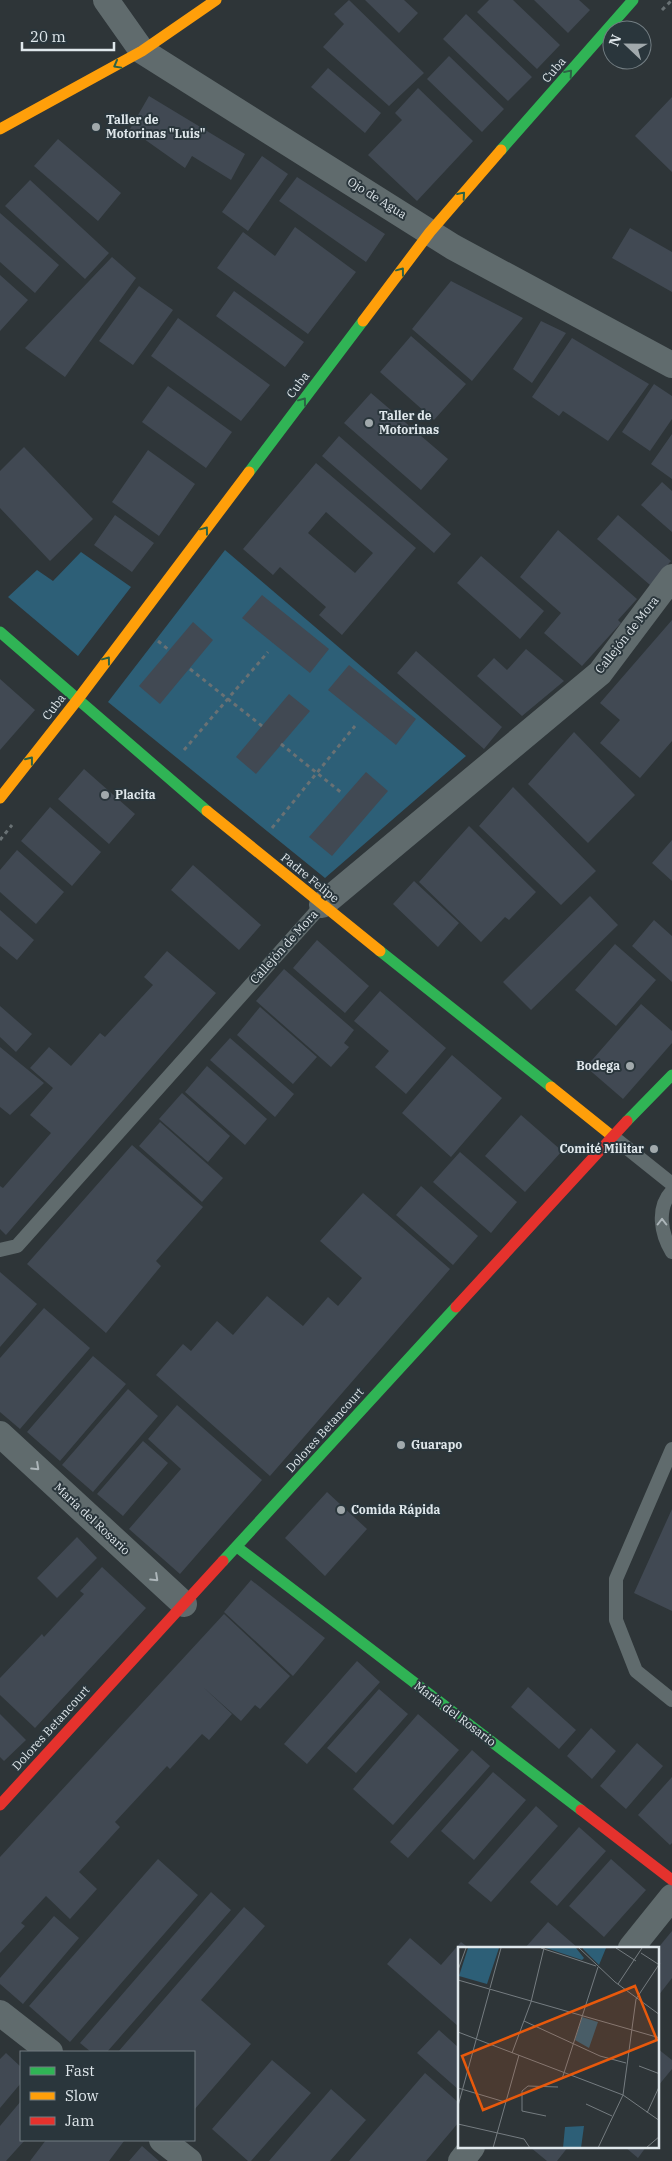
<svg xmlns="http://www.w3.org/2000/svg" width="672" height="2161" font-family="'IBM Plex Serif',serif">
<rect width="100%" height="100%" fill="#2e3538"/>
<!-- green -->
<path fill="#2d5f77" d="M225,550L466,756L325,878L108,702Z
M81,552L131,587L78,656L8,597L37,570L53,581Z"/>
<!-- building -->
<path fill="#414953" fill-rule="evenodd" d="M349,0L424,73L389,106L323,47L344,24L334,14Z
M365,0H404L418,13L399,33Z
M489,0H513L560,45L537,69L477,12Z
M534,0H579L590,10L568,33Z
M466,14L532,77L508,101L443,39Z
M449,56L504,109L482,132L427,79Z
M328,68L381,113L365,133L311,87Z
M418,88L473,141L417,201L368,155L402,120L395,113Z
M149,96L245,154L231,180L192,156L185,168L130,129Z
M672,97V172L635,136Z
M58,139L121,193L98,221L34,166Z
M262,156L288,174L248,231L222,212Z
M297,177L385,234L366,262L279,201Z
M30,180L109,253L85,279L5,206Z
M0,213L59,265L35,293L0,262Z
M295,227L356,272L308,334L217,268L243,232L275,256Z
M630,228L672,252V292L612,258Z
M112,257L136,278L65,377L25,348Z
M0,275L28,300L0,331Z
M451,281L523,318L472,381L412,329Z
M139,286L173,310L133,365L99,341Z
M234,291L304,342L285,367L216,316Z
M178,318L270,385L241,421L151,356Z
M541,321L566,333L532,383L513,369Z
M411,336L466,384L434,420L380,372Z
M572,338L649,384L608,441L563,411L559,416L532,397Z
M654,384L672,396V419L650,451L622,432Z
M168,386L232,432L206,468L142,422Z
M371,393L448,459L421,490L344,423Z
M672,434V479L651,464Z
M339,436L451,534L434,553L322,456Z
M24,447L93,519L50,561L0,508V471Z
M148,450L195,484L159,536L112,502Z
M316,463L416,548L342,635L319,615L326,607L280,567L273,575L243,549ZM326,512L373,553L355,573L308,533Z
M662,482L672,491V532L641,505Z
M115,515L154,543L132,572L94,545Z
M618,515L671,561L650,585L597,539Z
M558,530L637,599L618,620L621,623L582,666L544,633L561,613L520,577Z
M481,556L544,611L520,639L457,583Z
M262,595L329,649L310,673L242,618Z
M672,620V741L640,778L600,743L620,720L600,703Z
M193,622L213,640L160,704L139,686Z
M526,649L564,681L522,716L477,676L494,658L507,670Z
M416,651L502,727L484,749L397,673Z
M349,665L416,719L396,745L328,690Z
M0,679L35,710L0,750Z
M289,694L310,711L256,774L236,757Z
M574,732L635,795L588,843L528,784Z
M84,769L135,814L109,844L58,799Z
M366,772L388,791L332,856L309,837Z
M513,787L596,871L561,905L479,826Z
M50,807L101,852L72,886L21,841Z
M469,826L536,892L509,920L505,917L481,942L419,882Z
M672,840V881L652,863Z
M17,850L64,892L36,924L0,892V870Z
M193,865L261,925L239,950L171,890Z
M414,881L459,923L438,947L393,904Z
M590,896L618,925L531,1010L503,982Z
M0,910L34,940L17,960L0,946Z
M654,920L672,936V982L632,946Z
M317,940L369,986L345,1013L293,968Z
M615,944L656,980L616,1026L575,990Z
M167,951L216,993L6,1235L0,1229V1186L3,1188L51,1133L30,1115L53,1088L30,1068L49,1047L71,1066L100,1033L105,1037L153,985L144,977Z
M284,969L354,1030L344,1043L349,1047L331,1067L256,1001Z
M380,991L446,1048L406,1094L375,1067L389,1051L354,1021Z
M641,1004L672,1031V1043L623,1099L586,1067Z
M0,1006L32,1034L16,1052L0,1037Z
M260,1007L317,1057L293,1084L237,1035Z
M230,1038L294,1094L275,1117L210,1060Z
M0,1047L44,1083L10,1115L0,1107Z
M452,1055L502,1098L451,1157L402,1113Z
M207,1066L267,1119L245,1145L185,1092Z
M182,1093L230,1136L208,1162L159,1119Z
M521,1115L562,1151L525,1192L485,1156Z
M160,1122L223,1178L202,1202L139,1146Z
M132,1145L203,1207L156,1261L161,1266L106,1333L27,1264Z
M460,1152L517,1202L491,1233L433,1182Z
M421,1186L478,1236L453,1265L396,1215Z
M363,1193L450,1269L270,1476L156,1375L183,1344L191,1351L217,1321L233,1335L267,1296L303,1326L328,1297L338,1306L362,1278L320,1241Z
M0,1272L37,1304L0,1347Z
M44,1308L90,1348L20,1429L0,1412V1358Z
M93,1356L126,1384L60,1461L27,1432Z
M128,1389L158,1416L93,1492L62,1465Z
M177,1405L262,1480L180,1574L129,1529L181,1469L148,1439Z
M143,1441L168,1463L123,1516L97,1494Z
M327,1492L367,1529L325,1576L285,1538Z
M672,1509V1611L634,1593Z
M77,1537L97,1558L57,1598L37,1578Z
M102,1567L146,1608L35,1728L0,1695V1678L42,1634L44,1637L84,1594L80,1591Z
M251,1580L325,1638L293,1676L224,1612Z
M224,1614L290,1676L260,1709L255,1705L241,1721L203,1687L232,1714L209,1740L202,1734L170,1769L167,1766L115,1822L120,1827L79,1872L97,1889L70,1919L46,1896L21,1923L25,1926L0,1953V1857Z
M357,1661L380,1682L307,1764L284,1744Z
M528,1687L576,1730L559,1749L511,1707Z
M379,1689L408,1714L356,1773L327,1748Z
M0,1714L26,1740L4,1761L0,1757Z
M418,1714L459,1750L393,1825L353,1789Z
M591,1728L616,1751L592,1779L567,1756Z
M637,1743L663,1766L626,1809L600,1786Z
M472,1750L490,1766L408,1858L390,1842Z
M493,1772L526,1800L474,1860L441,1831Z
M672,1777V1843L670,1845L638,1815Z
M536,1806L558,1826L491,1902L468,1883Z
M579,1827L606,1851L557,1906L530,1882Z
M158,1859L198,1895L70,2042L29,2006Z
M611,1859L646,1890L604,1937L569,1906Z
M211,1892L231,1910L107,2052H91L80,2043Z
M244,1907L265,1926L201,2000L251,2044L194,2110V2052H118Z
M54,1916L79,1938L23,2004L0,1984V1978Z
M548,1922L578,1948H525Z
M672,1931V1978L658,1996V1948Z
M410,1938L441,1965L461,1942L469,1948H459V2027L387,1964Z
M439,2030L459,2048V2090L417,2053Z
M658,2049L672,2060V2069L658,2086Z
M6,2053L21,2067V2083L0,2108V2059Z
M272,2060L311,2093L251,2161H248L212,2129Z
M425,2073L459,2103V2122L426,2161H349Z
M331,2089L366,2120L330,2161H269Z
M21,2101V2140H25L6,2161H0V2126Z
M46,2140H123L124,2141L109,2161H30Z
M142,2146L159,2161H129Z
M530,2147H568L557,2161H547Z
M625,2147H646L638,2158Z"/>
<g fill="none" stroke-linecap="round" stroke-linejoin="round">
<!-- path -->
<path stroke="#697174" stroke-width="3" stroke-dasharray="4 4" stroke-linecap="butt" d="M662,10L672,0
M158,641L169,650
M190,669L262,726
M281,744L343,794
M184,750L268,652
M272,828L355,726
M0,840L12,825"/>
<!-- lane -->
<path stroke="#606b6d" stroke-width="14" d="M612,1136L672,1184
M672,1191C656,1208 661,1234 672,1252
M0,1250L17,1246L322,905
M672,1449L616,1579V1620L636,1671L672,1700"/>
<!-- street -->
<path stroke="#606b6d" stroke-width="26" d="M106,0L142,51L453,247L672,365
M322,905L600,673L672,577
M0,1434L184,1604
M631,1948L672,1897
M0,2013L50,2052
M162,2140L189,2161
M461,2161L472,2147"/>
<!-- fast -->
<path stroke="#30b455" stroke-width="11" d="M501,150L633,0
M249,472L363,321
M0,632L207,811
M380,951L551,1087
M627,1121L672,1075
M237,1547L581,1810
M223,1561L456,1307"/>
<!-- slow -->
<path stroke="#ff9f0a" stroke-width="11" d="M0,129L142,51L216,0
M363,321L430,232L501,150
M0,798L78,699L249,472
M207,811L380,951
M551,1087L612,1136"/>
<!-- jam -->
<path stroke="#e5322d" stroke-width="11" d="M456,1307L627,1121
M0,1805L223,1561
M581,1810L672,1880"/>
</g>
<!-- one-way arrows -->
<defs><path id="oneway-chevron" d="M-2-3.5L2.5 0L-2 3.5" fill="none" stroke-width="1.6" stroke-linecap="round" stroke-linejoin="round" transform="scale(1.25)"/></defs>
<g stroke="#2c6245">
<use href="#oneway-chevron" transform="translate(117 65) rotate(151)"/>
<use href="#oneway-chevron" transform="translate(569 73) rotate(-49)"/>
<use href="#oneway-chevron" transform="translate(462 195) rotate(-49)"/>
<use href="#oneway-chevron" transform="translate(401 271) rotate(-53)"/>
<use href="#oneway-chevron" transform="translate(303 401) rotate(-53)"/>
<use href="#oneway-chevron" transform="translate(205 530) rotate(-53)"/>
<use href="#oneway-chevron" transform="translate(107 660) rotate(-53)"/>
<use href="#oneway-chevron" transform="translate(30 760) rotate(-52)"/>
</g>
<g stroke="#acb5b9">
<use href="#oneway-chevron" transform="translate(662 1222) rotate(-90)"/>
<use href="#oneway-chevron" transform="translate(36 1467) rotate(43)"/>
<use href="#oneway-chevron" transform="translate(155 1578) rotate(43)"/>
</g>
<!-- markers -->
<g fill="#a1a9ac" stroke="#2a363c" stroke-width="2">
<circle cx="96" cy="127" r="5"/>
<circle cx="369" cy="423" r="5"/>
<circle cx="105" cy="795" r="5"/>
<circle cx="630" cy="1066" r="5"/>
<circle cx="654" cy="1149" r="5"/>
<circle cx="401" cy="1445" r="5"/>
<circle cx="341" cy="1510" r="5"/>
</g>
<g text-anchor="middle" stroke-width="4" stroke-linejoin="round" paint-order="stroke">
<!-- street labels -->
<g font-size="12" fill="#dfe7eb" stroke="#2a363c">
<text transform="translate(554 70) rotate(-49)" y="4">Cuba</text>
<text transform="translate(377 198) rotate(32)" y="4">Ojo de Agua</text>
<text transform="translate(298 385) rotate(-53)" y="4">Cuba</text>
<text transform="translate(627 635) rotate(-52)" y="4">Callejón de Mora</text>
<text transform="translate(54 707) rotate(-52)" y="4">Cuba</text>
<text transform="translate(310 878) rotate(39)" y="4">Padre Felipe</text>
<text transform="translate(284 947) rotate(-48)" y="4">Callejón de Mora</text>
<text transform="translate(325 1430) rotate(-48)" y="4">Dolores Betancourt</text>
<text transform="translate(92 1519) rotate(43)" y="4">María del Rosario</text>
<text transform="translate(455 1714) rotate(37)" y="4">María del Rosario</text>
<text transform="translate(51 1728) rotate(-48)" y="4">Dolores Betancourt</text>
</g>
<!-- poi labels -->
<g font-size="12" font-weight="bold" fill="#dfe7eb" stroke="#2a363c" text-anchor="start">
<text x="106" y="124">Taller de<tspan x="106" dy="14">Motorinas "Luis"</tspan></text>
<text x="379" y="420">Taller de<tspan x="379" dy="14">Motorinas</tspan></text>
<text x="115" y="799">Placita</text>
<text x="620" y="1070" text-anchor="end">Bodega</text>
<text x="644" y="1153" text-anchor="end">Comité Militar</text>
<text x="411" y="1449">Guarapo</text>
<text x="351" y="1514">Comida Rápida</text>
</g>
</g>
<!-- overview -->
<g transform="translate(458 1947)">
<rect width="201" height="201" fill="#2e3538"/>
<path d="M10,1H41L29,37L1,29ZM88,1H118L126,11L124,13ZM125,2V1H148L141,18ZM124,70L140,75L131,101L117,93ZM126,179L123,201H105L107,180Z" fill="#2d5f77"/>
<path fill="none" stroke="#757c80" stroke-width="1" d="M83,1L138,19M121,1L157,35L202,68M158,1L178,14M183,6L200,17M0,23L8,1M0,33L202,91M160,37L184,1M32,41L43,1M66,74L142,109L168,116M0,85L165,148L202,174M54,106L73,55L86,1M181,119L202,127M104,132L140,20M0,141L47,155M128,157L154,169M0,159L32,42M189,166L201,140M88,169L64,164V144L70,139L100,140M0,177L66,192L72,201M35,201L61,108M140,201L165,148L178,52L202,16M188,201L202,189"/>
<path fill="#e8590c" fill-opacity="0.15" stroke="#e8590c" stroke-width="2.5" d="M177,39L199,93L25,163L4,109Z"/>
<rect width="201" height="201" fill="none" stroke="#dfe7eb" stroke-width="2.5"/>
</g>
<!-- legend -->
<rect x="20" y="2051" width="175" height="90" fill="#2a363c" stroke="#727d82"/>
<rect x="30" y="2067" width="25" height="8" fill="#30b455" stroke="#727d82"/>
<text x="65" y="2076" font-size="15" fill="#dfe7eb">Fast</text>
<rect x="30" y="2092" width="25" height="8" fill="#ff9f0a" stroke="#727d82"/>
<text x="65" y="2101" font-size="15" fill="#dfe7eb">Slow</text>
<rect x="30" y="2117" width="25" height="8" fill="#e5322d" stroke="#727d82"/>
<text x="65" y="2126" font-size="15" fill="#dfe7eb">Jam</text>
<!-- north arrow -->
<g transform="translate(627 45) rotate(292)"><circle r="24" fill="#2a363c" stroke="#727d82"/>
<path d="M0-4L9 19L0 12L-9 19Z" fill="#a1a9ac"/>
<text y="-8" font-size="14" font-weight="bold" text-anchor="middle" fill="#dfe7eb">N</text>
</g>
<!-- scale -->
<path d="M22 42v8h92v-8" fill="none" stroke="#dfe7eb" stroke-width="2.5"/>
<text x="30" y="42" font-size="15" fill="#dfe7eb" stroke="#2a363c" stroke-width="4" paint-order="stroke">20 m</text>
</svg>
